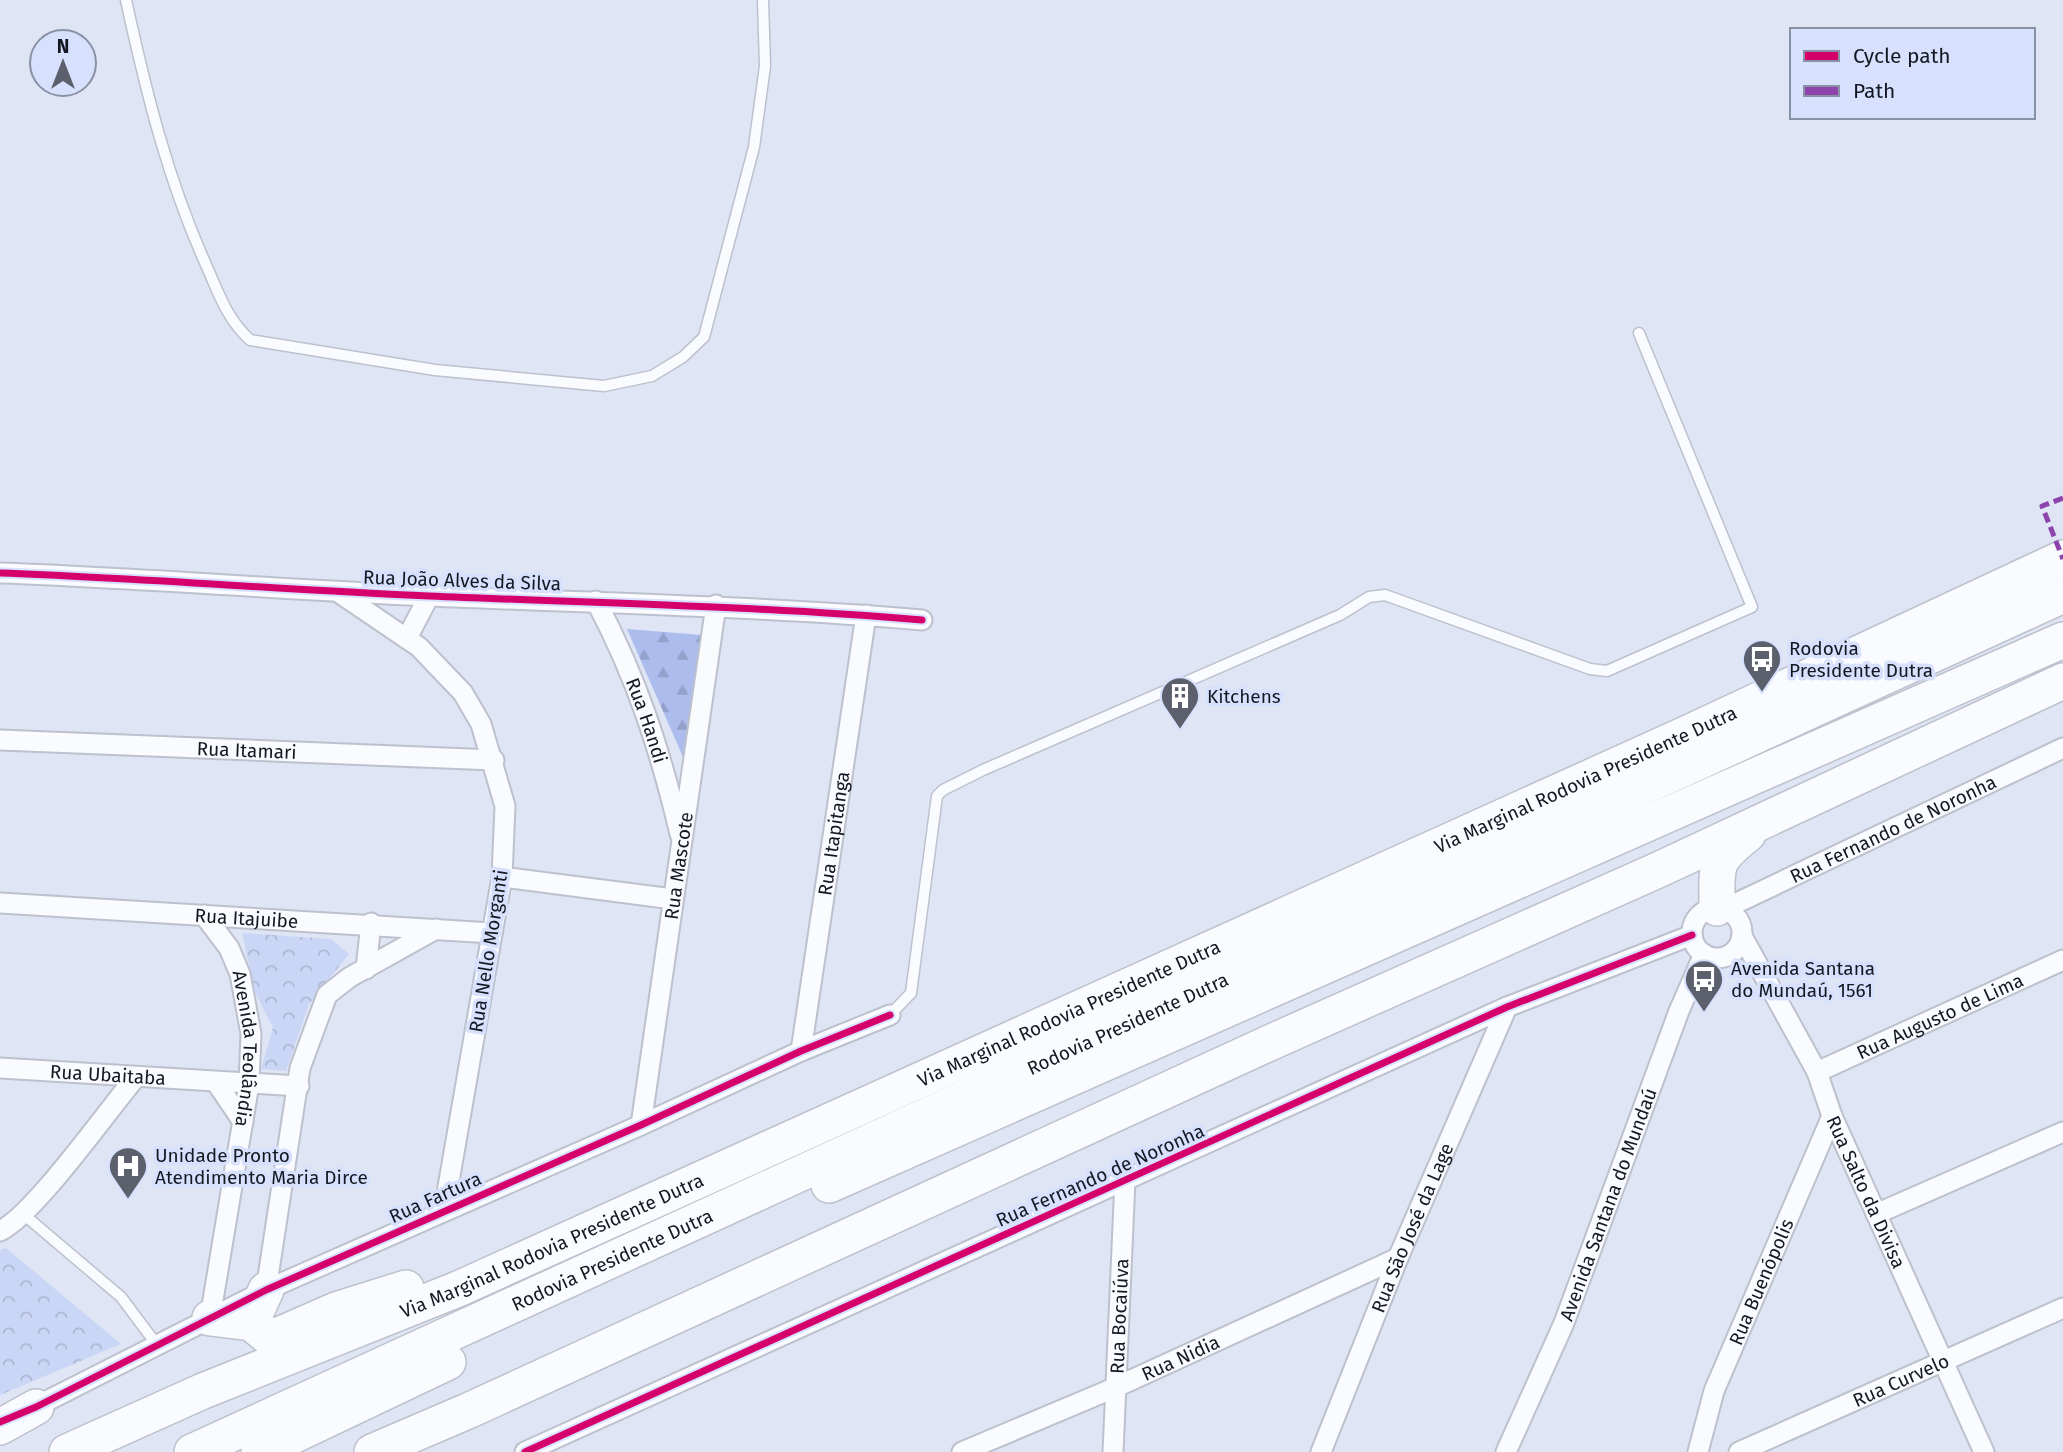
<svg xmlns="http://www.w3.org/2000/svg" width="2063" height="1452" font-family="'Fira Sans',sans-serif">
<defs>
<pattern id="forest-firs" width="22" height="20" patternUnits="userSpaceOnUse" patternTransform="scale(1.75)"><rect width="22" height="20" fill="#acbced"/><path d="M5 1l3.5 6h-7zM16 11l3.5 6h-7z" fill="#93a1cb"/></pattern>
<pattern id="park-crowns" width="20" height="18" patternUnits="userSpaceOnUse" patternTransform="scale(1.75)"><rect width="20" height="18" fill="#cad6f6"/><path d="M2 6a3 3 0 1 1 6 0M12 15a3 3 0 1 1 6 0" fill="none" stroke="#adb7d3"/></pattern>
</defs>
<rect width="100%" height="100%" fill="#dfe5f5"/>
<!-- forest -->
<path fill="url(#forest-firs)" d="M627,629L702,635L683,757Z"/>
<!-- park -->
<path fill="url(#park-crowns)" d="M242,933L331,939L349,954L309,1004L286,1071L261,1069L273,1028L255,992Z
M6,1248L121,1344L0,1395V1250Z"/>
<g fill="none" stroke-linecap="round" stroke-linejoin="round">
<!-- service casing -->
<g stroke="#bcc1cd" stroke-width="13">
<path id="service" d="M126,0C146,92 168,181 207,267C219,294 227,319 250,340L435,370L604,386L652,376L683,357L704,337L754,147L765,66L763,0
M890,1015L911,993L937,796L943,790L983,770L1340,615L1369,597L1385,595L1590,669L1607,671L1752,607L1639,333
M22,1213L121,1297L157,1345"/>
</g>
<!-- minor casing -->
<g stroke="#bcc1cd" stroke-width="23">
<g id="minor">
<path d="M0,573C143,578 286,590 429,596C594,603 758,606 922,620"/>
<path d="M338,592L419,647L463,693L481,724L505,806L502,877L444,1210"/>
<path id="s1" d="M596,601C637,679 660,749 680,834"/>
<path d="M407,638L429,596"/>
<path id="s2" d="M0,740L494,760"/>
<path d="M502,877L673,899"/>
<path id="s3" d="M0,903L492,933"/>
<circle cx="1717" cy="933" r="25"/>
<path id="s4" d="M1724,909L2063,748"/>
<path id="s5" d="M204,915L229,948L240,974L251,1034L249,1084L210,1318"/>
<path id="s6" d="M1742,936L1817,1072L1832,1116L1984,1452"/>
<path d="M366,969L371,923"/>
<path id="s7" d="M801,1051L866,615"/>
<path id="s8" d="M0,1068L299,1086"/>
<path id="s9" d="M1817,1072L2063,960"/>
<path d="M216,1082L243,1122"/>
<path id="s10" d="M641,1125L716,605"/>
<path d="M1876,1214L2063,1132"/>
<path d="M0,1231C34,1215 107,1111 136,1077"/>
<path d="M266,1290L300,1068L327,995L350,977L436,929"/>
<path d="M29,1410L266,1290L641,1125L801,1051L890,1015"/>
<path d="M525,1452L1507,1007L1692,935"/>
<path id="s11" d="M962,1452L1114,1388L1398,1258"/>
<path id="s12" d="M1113,1452L1125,1180"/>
<path id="s13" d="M1321,1452L1398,1258L1507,1007"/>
<path id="s14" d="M1506,1452L1564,1323L1679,1011L1704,954"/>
<path id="s15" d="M1698,1452L1714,1391L1832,1116"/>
<path id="s16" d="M1739,1452L2063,1308"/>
</g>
</g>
<!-- motorway casing -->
<g stroke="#bcc1cd" stroke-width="38">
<g id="motorway">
<path d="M1717,908C1717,864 1713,862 1748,834"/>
<path d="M829,1185L2063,640"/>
<path d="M210,1318L251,1323L267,1336L279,1335L336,1310L406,1288"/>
<path d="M251,1323L266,1290"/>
<path d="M0,1427L36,1407"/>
<path id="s17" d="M67,1452L203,1391L458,1289L1686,734L2063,558"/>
<path id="s18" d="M192,1452L2063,595"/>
<path d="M259,1452L448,1362"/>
<path d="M372,1452L470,1410L1276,1040L1658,870L2063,681"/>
</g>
</g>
<!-- service -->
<use href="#service" stroke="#fafbfe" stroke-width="10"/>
<!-- minor -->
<use href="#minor" stroke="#fafbfe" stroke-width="19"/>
<!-- motorway -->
<use href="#motorway" stroke="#fafbfe" stroke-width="35"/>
<!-- quiet -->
<path stroke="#8e44ad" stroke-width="5" stroke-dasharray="10 5" stroke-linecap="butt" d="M2063,498L2042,506L2063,559"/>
<!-- cycleway casing -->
<g stroke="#d7e1fd" stroke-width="11">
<path id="cycleway" d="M0,573C143,578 286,590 429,596C594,603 758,606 922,620
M0,1422L36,1407L266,1290L641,1125L801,1051L890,1015
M525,1452L1507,1007L1692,935"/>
</g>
<!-- cycleway -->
<use href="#cycleway" stroke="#d6006c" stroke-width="7"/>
</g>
<!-- icons -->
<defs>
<g id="bus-pin" transform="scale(2.0125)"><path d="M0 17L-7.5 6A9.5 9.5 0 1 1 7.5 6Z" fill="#5c606c" stroke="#d7e1fd"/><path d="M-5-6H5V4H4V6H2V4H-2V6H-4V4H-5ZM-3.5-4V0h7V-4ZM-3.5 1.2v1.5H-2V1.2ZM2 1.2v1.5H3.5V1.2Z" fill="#fff"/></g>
<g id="building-pin" transform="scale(2.0125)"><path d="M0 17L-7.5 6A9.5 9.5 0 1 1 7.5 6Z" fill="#5c606c" stroke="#d7e1fd"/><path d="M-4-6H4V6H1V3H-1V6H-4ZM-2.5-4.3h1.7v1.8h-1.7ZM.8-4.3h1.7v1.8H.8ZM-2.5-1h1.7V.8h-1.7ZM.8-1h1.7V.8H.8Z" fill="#fff"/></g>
<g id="hospital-pin" transform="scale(2.0125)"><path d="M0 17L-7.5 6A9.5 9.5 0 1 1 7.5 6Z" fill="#5c606c" stroke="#d7e1fd"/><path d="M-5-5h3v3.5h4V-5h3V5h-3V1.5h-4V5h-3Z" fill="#fff"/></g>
</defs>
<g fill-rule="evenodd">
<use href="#bus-pin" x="1762" y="659"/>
<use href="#building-pin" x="1180" y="696"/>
<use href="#bus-pin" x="1704" y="979"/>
<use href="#hospital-pin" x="128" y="1166"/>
</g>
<g text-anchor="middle" stroke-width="7" stroke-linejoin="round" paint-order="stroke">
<!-- street labels -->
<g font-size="19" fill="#151822" stroke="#d7e1fd">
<text transform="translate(462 580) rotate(2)" y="7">Rua João Alves da Silva</text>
<text dy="7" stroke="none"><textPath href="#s1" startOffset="130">Rua Handi</textPath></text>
<text dy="7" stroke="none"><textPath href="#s2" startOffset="247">Rua Itamari</textPath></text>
<text dy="7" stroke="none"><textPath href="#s17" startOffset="1661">Via Marginal Rodovia Presidente Dutra</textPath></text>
<text dy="7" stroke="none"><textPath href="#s4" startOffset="187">Rua Fernando de Noronha</textPath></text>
<text dy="7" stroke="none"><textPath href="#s7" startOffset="220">Rua Itapitanga</textPath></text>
<text dy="7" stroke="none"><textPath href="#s10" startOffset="262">Rua Mascote</textPath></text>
<text dy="7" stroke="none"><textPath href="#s3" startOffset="247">Rua Itajuibe</textPath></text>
<text transform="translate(488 951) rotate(-81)" y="7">Rua Nello Morganti</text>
<text dy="7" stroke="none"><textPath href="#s17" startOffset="1094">Via Marginal Rodovia Presidente Dutra</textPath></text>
<text dy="7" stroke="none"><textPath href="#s9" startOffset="135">Rua Augusto de Lima</textPath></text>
<text dy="7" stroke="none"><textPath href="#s18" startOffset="1029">Rodovia Presidente Dutra</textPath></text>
<text dy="7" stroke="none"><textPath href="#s5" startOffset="145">Avenida Teolândia</textPath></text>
<text dy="7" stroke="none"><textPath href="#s8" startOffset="108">Rua Ubaitaba</textPath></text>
<text transform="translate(1100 1175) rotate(-24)" y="7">Rua Fernando de Noronha</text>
<text dy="7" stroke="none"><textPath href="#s6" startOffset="285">Rua Salto da Divisa</textPath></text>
<text transform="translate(435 1197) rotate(-24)" y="7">Rua Fartura</text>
<text dy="7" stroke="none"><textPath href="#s14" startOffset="268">Avenida Santana do Mundaú</textPath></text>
<text dy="7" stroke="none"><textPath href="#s13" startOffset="242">Rua São José da Lage</textPath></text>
<text dy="7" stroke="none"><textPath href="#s17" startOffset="527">Via Marginal Rodovia Presidente Dutra</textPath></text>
<text dy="7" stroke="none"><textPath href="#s18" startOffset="462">Rodovia Presidente Dutra</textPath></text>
<text dy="7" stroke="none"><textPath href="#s15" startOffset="182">Rua Buenópolis</textPath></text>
<text dy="7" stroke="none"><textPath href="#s12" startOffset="136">Rua Bocaiúva</textPath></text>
<text dy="7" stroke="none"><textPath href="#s11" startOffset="238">Rua Nidia</textPath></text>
<text dy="7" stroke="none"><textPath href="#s16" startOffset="177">Rua Curvelo</textPath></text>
</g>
<!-- poi labels -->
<g font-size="19" fill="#151822" stroke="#d7e1fd" text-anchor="start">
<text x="1789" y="655">Rodovia<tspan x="1789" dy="22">Presidente Dutra</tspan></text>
<text x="1207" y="703">Kitchens</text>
<text x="1731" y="975">Avenida Santana<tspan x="1731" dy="22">do Mundaú, 1561</tspan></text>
<text x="155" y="1162">Unidade Pronto<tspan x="155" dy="22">Atendimento Maria Dirce</tspan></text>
</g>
</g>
<!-- legend -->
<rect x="1790" y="28" width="245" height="91" fill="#d7e1fd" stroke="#8991a5" stroke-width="2"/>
<rect x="1804" y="51" width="35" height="10" fill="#d6006c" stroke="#8991a5" stroke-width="2"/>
<text x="1853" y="63" font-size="21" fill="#151822">Cycle path</text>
<rect x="1804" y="86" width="35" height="10" fill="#8e44ad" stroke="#8991a5" stroke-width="2"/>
<text x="1853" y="98" font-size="21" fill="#151822">Path</text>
<!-- north arrow -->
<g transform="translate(63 63)"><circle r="33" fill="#d7e1fd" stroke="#8991a5" stroke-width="2"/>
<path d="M0-5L12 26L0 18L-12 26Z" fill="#5c606c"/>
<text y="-10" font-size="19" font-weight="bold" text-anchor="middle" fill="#151822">N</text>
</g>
</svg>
